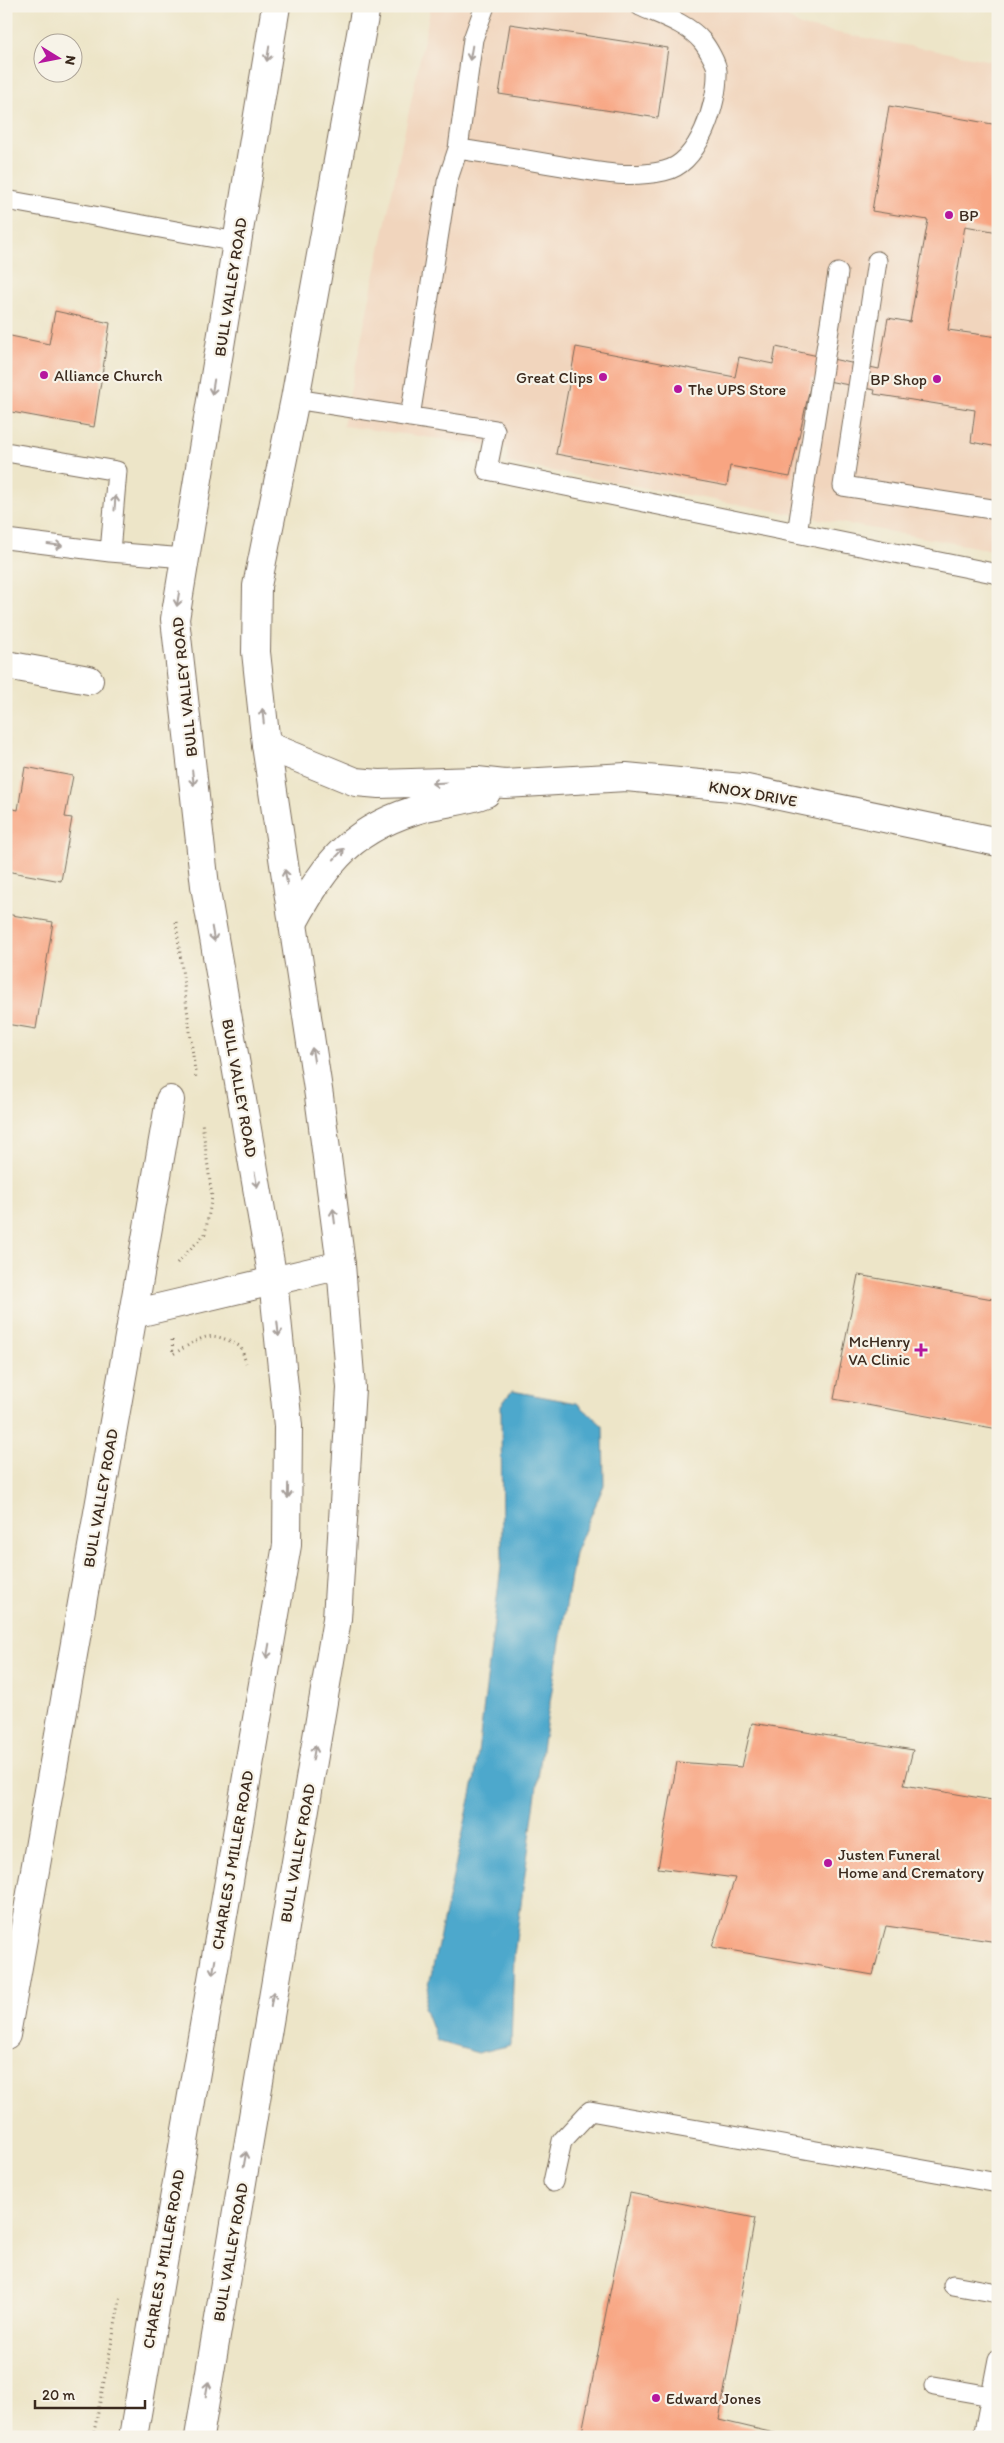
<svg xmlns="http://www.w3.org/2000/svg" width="1004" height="2443" font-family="Itim,sans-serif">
<rect width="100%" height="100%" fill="#f7f3e8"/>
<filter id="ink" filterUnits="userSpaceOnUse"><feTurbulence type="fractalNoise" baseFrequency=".02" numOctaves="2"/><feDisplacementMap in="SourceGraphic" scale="10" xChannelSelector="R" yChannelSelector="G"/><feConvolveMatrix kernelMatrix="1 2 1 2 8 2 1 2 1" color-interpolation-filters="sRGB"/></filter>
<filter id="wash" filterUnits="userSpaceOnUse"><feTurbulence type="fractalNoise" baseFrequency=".0096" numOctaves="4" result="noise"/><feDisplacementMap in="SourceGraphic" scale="20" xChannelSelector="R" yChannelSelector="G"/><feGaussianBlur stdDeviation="1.12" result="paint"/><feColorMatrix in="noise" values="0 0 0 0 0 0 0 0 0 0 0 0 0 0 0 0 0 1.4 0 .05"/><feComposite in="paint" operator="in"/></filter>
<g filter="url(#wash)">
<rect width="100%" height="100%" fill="#ede5c8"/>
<!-- built -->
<path fill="#f1d5bd" d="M431,6H773L800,26L998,62V551L507,463V448L343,426Z"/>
<!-- water -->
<path fill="#4ea8cc" stroke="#446975" d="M512,1391L577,1403L603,1426L604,1485L575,1553L542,1749L514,1955L511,2045L478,2053L437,2041L424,2007L475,1777L502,1558L501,1405Z"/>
<g id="blocks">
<!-- building -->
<path fill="#f8a582" d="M510,24L668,48L658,118L499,94Z
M889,106L998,125V232L965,226L948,330L998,337V447L971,442L975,410L874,394L875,390L812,378L790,477L730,466L727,486L556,454L576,347L735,377L739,357L773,364L776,347L879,369L888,318L910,322L928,220L872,211Z
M55,311L110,323L94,427L6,411V335L49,344Z
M25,767L73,776L65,817L72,818L61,881L6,871V825L9,808L18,810Z
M6,914L53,922L36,1029L6,1024Z
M858,1275L998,1300V1429L834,1399Z
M752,1723L913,1750L904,1785L998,1801V1942L886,1926L873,1975L712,1947L735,1878L658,1868L677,1762L742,1767Z
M630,2193L755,2218L719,2420L791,2437H581Z"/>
</g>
</g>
<g filter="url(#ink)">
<use href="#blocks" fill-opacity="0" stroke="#796b5a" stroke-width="1"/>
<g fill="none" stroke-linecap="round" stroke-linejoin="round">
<!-- service casing -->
<g stroke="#796b5a" stroke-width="21">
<path id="service" d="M458,149C493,154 528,160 562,166C598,172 627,179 664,171C699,164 718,103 717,71C717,64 707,47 702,41C687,23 660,15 640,6
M6,200L237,242
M877,261L843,486L998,510
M295,399L495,430L487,470L998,574
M410,417L447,182L458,149L473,39L485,6
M6,452L117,471L110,552
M797,533L838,273
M6,539L110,552L185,558
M553,2182L562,2141L590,2111L998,2183
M953,2285L998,2293
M934,2386L991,2396
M983,2437L998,2359"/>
</g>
<!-- minor casing -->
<g stroke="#796b5a" stroke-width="30">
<path id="minor" d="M6,665L89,680
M266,745L356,782L379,784L477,781L505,784L626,777L742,788L998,842
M293,923C328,859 353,827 426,807C446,802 467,801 486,793
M133,1314L170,1100
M6,2035L133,1314L341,1265"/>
</g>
<!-- tertiary casing -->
<g stroke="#796b5a" stroke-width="30">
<path id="tertiary" d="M133,2437L287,1545L288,1426L273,1280L205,886L175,619L276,6
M199,2437L337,1619L351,1388L341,1265L319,1096L266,745L256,652L257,586L295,399L366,6"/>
</g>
<!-- path -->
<path stroke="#796b5a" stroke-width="3" stroke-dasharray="1 4" stroke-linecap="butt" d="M176,922L196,1079
M177,1263L205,1234L212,1197L202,1122
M172,1340L173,1354C204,1337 208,1328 241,1347L246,1363
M93,2437L121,2295"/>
<!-- service -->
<use href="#service" stroke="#fff" stroke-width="19"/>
<!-- minor -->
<use href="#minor" stroke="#fff" stroke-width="28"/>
<!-- tertiary -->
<use href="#tertiary" stroke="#fff" stroke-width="28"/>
</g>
<!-- one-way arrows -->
<defs><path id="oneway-shaft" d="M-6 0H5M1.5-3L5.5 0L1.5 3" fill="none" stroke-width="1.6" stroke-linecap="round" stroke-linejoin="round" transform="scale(1.25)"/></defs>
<g stroke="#a79f9a">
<use href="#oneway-shaft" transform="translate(471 53) rotate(100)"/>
<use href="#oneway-shaft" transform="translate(268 54) rotate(99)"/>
<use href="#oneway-shaft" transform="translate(213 387) rotate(99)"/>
<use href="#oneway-shaft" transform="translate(115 503) rotate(-86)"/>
<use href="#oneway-shaft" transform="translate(55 545) rotate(7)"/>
<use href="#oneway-shaft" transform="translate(178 599) rotate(99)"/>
<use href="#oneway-shaft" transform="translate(263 716) rotate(-96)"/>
<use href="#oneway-shaft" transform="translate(193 778) rotate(84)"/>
<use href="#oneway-shaft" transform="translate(439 783) rotate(177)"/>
<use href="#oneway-shaft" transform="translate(339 854) rotate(-47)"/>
<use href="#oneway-shaft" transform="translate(286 877) rotate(-99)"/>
<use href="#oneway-shaft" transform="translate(213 934) rotate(80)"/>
<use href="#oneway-shaft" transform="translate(313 1055) rotate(-99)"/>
<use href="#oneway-shaft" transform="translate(256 1180) rotate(80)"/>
<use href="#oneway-shaft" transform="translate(334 1216) rotate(-97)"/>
<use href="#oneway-shaft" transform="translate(278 1329) rotate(84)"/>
<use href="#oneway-shaft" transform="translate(288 1491) rotate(91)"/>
<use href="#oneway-shaft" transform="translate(268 1651) rotate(100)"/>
<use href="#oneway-shaft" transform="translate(314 1753) rotate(-80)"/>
<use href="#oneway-shaft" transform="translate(214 1967) rotate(100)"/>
<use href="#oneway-shaft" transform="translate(272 1999) rotate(-80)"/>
<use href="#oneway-shaft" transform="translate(245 2159) rotate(-80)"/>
<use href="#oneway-shaft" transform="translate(207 2389) rotate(-80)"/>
</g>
</g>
<!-- markers -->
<g fill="#b5179e" stroke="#f7f3e8" stroke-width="2">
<circle cx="949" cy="215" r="5"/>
<circle cx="44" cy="375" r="5"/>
<circle cx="603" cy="377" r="5"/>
<circle cx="937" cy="379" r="5"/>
<circle cx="678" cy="389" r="5"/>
<path d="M918.5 1342.5h5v5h5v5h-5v5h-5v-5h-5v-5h5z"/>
<circle cx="828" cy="1863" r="5"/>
<circle cx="656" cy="2398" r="5"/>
</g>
<g text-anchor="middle" stroke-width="4.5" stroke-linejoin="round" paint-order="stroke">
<!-- poi labels -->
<g font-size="16" fill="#3b2a1e" stroke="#f7f3e8" text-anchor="start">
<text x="959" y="221">BP</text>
<text x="54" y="381">Alliance Church</text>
<text x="593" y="383" text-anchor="end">Great Clips</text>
<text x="927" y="385" text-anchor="end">BP Shop</text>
<text x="688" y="395">The UPS Store</text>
<text x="910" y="1347" text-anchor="end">McHenry<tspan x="910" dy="18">VA Clinic</tspan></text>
<text x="838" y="1860">Justen Funeral<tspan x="838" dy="18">Home and Crematory</tspan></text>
<text x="666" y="2404">Edward Jones</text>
</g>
<!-- street labels -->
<g font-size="16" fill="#3b2a1e" stroke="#f7f3e8">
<text transform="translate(230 287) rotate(-81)" y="6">BULL VALLEY ROAD</text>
<text transform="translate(184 687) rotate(-96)" y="6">BULL VALLEY ROAD</text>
<text transform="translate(753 793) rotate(10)" y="6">KNOX DRIVE</text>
<text transform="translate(240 1088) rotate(80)" y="6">BULL VALLEY ROAD</text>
<text transform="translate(100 1498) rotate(-80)" y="6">BULL VALLEY ROAD</text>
<text transform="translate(297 1853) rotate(-80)" y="6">BULL VALLEY ROAD</text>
<text transform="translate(232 1860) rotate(-80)" y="6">CHARLES J MILLER ROAD</text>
<text transform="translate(230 2252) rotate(-80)" y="6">BULL VALLEY ROAD</text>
<text transform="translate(163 2259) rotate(-80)" y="6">CHARLES J MILLER ROAD</text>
</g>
</g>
<!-- margin -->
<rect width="1004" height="2443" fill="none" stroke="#f7f3e8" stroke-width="25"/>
<!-- north arrow -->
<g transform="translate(58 58) rotate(100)"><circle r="24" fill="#f7f3e8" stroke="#aca397"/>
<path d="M0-4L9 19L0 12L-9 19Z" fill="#b5179e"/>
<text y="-8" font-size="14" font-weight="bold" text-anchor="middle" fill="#3b2a1e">N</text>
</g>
<!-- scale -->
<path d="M35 2400v8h110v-8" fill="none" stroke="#3b2a1e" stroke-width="2.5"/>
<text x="42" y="2400" font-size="15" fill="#3b2a1e" stroke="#f7f3e8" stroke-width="4" paint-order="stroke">20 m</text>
</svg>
